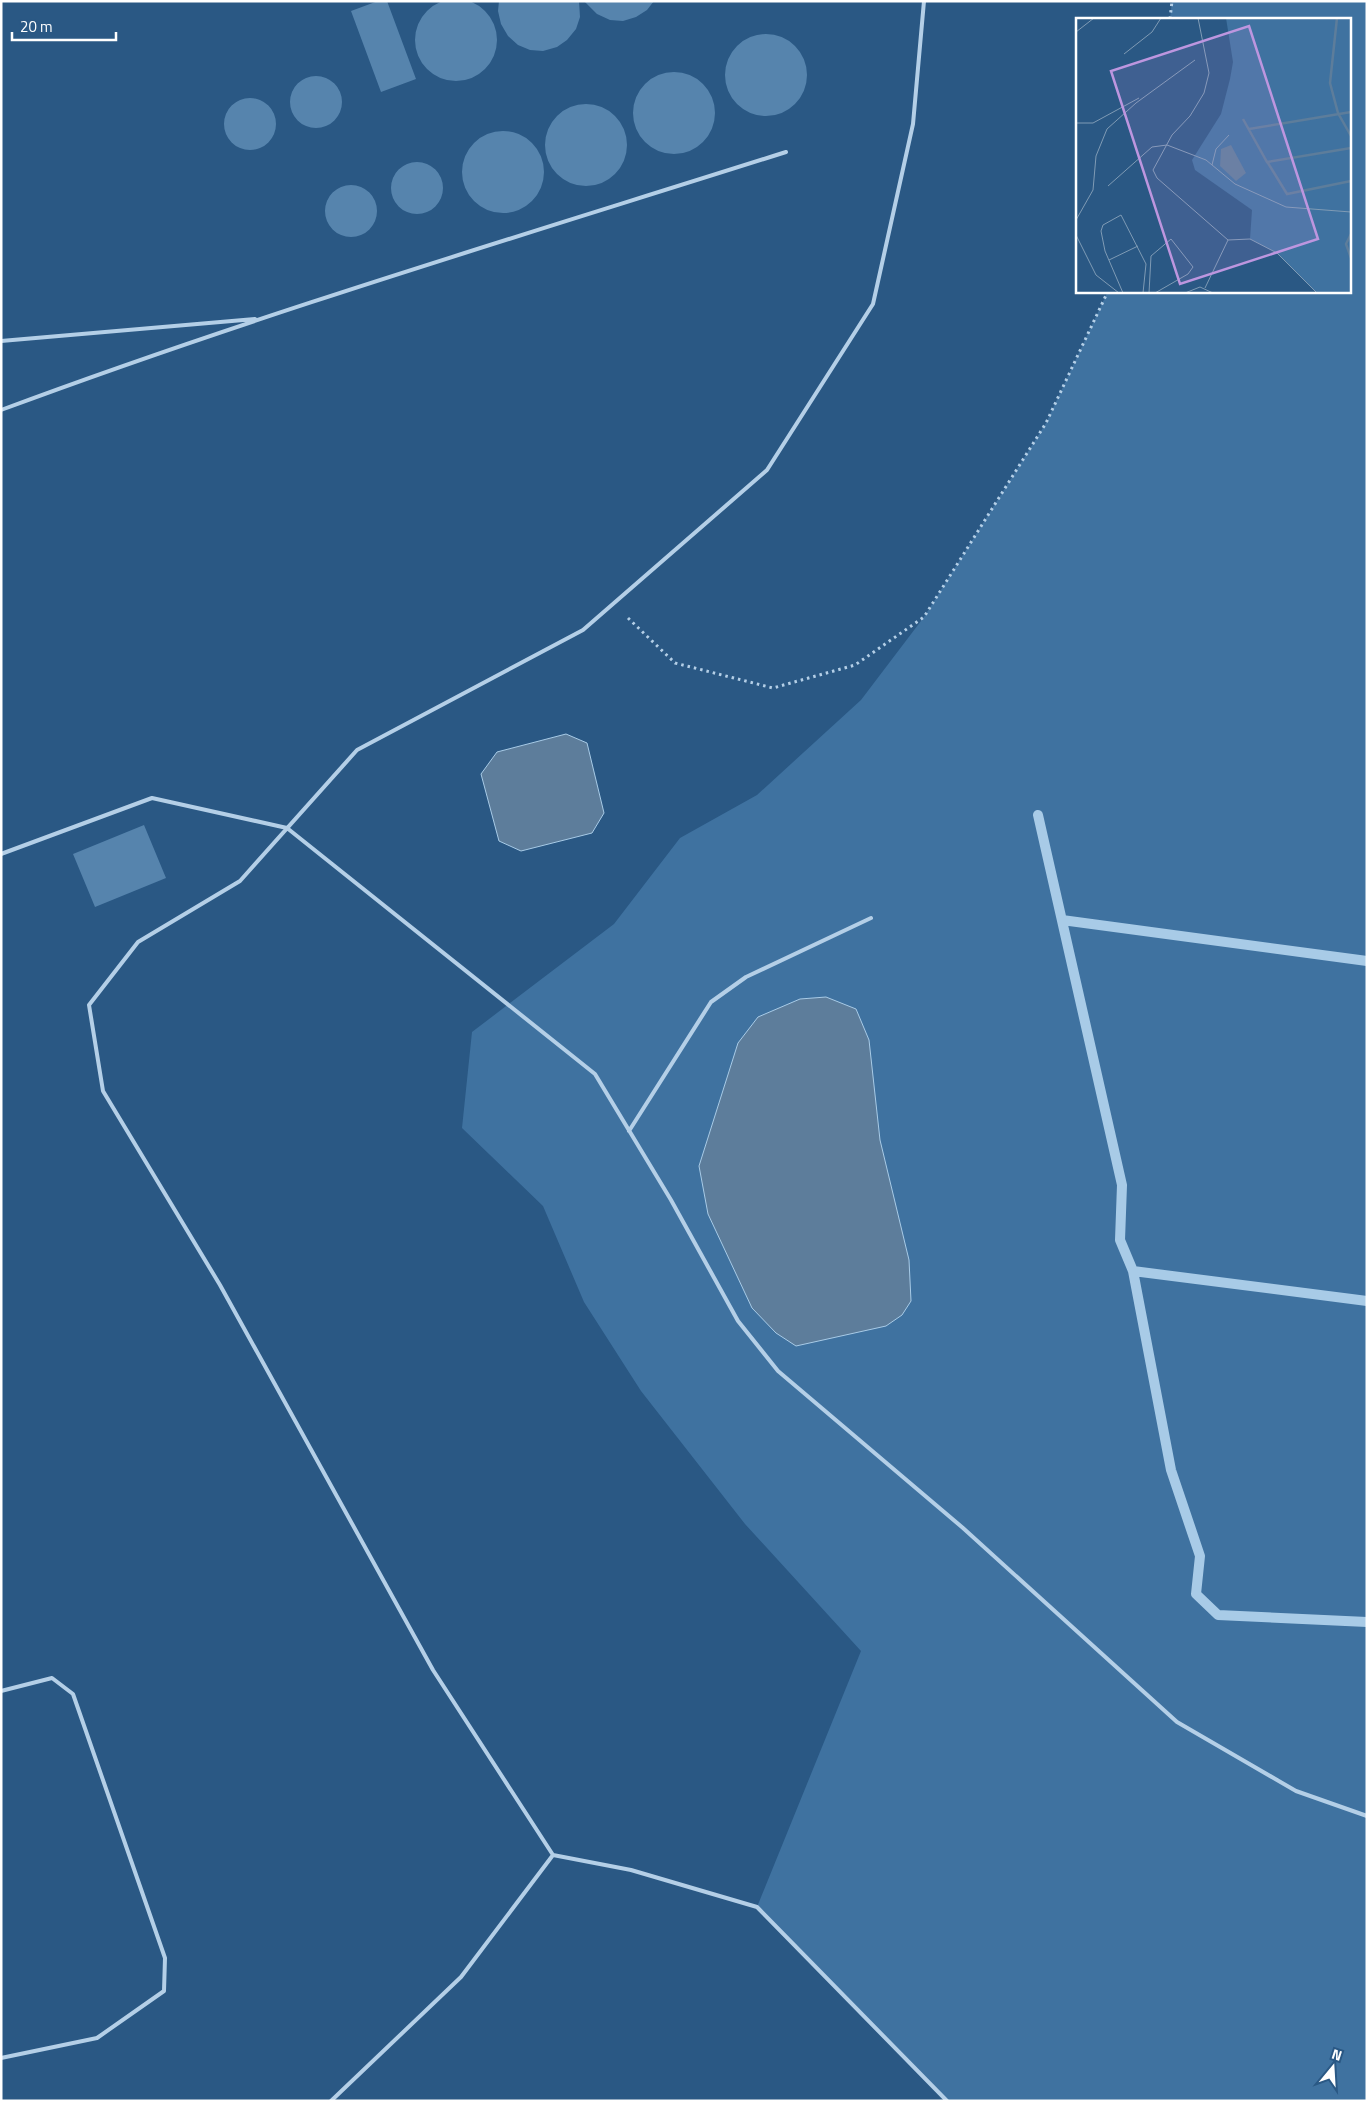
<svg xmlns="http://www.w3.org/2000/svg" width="1368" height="2102" font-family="'Titillium Web',sans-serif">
<rect width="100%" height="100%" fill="#2a5884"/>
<!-- green -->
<path fill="#3f72a0" d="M1172,1H1367V2101H947L757,1907L861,1651L745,1524L641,1391L584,1302L543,1206L462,1128L472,1032L614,924L680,838L757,795L861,700L924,617L1046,423L1108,291H1349V19H1170Z"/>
<!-- water -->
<path fill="#5d7d9b" stroke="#a8cbe7" d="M566,734L587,743L604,813L592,833L521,851L499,841L481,774L497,752Z
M826,997L856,1009L869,1040L880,1140L909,1260L911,1301L902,1315L886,1326L796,1346L776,1333L752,1308L708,1214L699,1166L738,1043L758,1017L800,999Z"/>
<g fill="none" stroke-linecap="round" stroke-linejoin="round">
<!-- stream -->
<path stroke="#a8cbe7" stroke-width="10" d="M1038,815L1122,1185L1120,1240L1133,1271L1367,1301
M1062,920L1367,961
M1133,1271L1171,1470L1200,1556L1196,1594L1218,1615L1367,1622"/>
</g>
<!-- building -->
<path fill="#5684ad" d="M415 40a41 41 0 1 1 82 0a41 41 0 1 1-82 0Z
M378,1H387L416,79L381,92L351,11Z
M499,1H579L580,17L576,29L567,40L557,47L543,51L530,50L518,45L508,36L501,24L498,11Z
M584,1H654L647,10L636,17L623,21L610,20L597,14Z
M725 75a41 41 0 1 1 82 0a41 41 0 1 1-82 0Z
M633 113a41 41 0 1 1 82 0a41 41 0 1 1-82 0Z
M290 102a26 26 0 1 1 52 0a26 26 0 1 1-52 0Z
M224 124a26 26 0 1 1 52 0a26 26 0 1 1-52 0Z
M545 145a41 41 0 1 1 82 0a41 41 0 1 1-82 0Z
M462 172a41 41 0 1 1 82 0a41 41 0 1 1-82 0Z
M391 188a26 26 0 1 1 52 0a26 26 0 1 1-52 0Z
M325 211a26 26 0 1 1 52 0a26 26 0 1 1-52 0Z
M144,825L166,878L95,907L73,854Z"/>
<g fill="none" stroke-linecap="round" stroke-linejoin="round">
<!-- path -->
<path stroke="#b4cfe7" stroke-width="3" stroke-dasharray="2.5 4" stroke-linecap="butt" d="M1170,19L1172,1
M628,618L675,663L773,688L855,665L924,617L1046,423L1108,291"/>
<!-- lane -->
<path stroke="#b4cfe7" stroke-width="4" d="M924,1L913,124L873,304L767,470L583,630L357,750L240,881L138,942L89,1005L103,1091L220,1285L433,1670L553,1855L631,1870L757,1907L947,2101
M1,341L255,319
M1,410C259,314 524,235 786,152
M1,854L152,798L287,828L595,1074L671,1200L738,1321L778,1371L963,1528L1177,1722L1296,1791L1367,1816
M629,1131L711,1002L746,977L871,918
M1,1691L52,1678L73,1694L165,1958L164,1991L97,2038L1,2058
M331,2101L461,1977L553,1855"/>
</g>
<!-- overview -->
<g transform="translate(1076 18)">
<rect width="275" height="275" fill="#2a5884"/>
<path d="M150,0H275V275H241L201,235L174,221L176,192L119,152L116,142L145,96L154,61L157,44Z" fill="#3f72a0"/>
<path d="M155,127L170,155L160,163L144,148L145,131Z" fill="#5d7d9b"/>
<path fill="none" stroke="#5d7d9b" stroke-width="2.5" d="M261,0L254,65L262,95L275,118M167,101L191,144L275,130M173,111L275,94M192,145L211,176L275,163M275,216L270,226L275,240"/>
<path fill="none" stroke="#7f9bb5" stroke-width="1" d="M122,0L133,55L128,75L114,98L96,117L77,152L81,160L152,222L174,221L201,235L241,275M0,14L18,0M48,36L76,14L85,0M0,105H17L63,80M136,147L140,131L153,117M32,168L76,129L91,127L130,142L159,166L210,189L275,194M0,202L17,172L20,138L31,111L60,85L119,42M0,217L20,257L43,275M33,242L62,228M129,270L152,222M47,275L29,233L25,213L27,207L45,197L70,246L67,275M73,275L75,238L95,221L117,249L112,256L79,275M109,275L124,269L137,275"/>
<path fill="#bd96df" fill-opacity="0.15" stroke="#bd96df" stroke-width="2.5" d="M173,8L242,221L104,266L35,53Z"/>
<rect width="275" height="275" fill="none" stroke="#fff" stroke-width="2.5"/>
</g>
<!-- border -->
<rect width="1368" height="2102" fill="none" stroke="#ffffff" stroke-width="5"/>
<!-- north arrow -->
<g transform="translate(1333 2067) rotate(18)" stroke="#2a5884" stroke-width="4" paint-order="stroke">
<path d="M0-4L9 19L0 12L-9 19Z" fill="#ffffff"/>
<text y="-8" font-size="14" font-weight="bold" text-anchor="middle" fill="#ffffff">N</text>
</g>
<!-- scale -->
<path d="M12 32v8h104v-8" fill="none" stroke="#ffffff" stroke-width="2.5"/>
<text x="20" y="32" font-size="15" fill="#ffffff" stroke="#2a5884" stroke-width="4" paint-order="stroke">20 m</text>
</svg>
